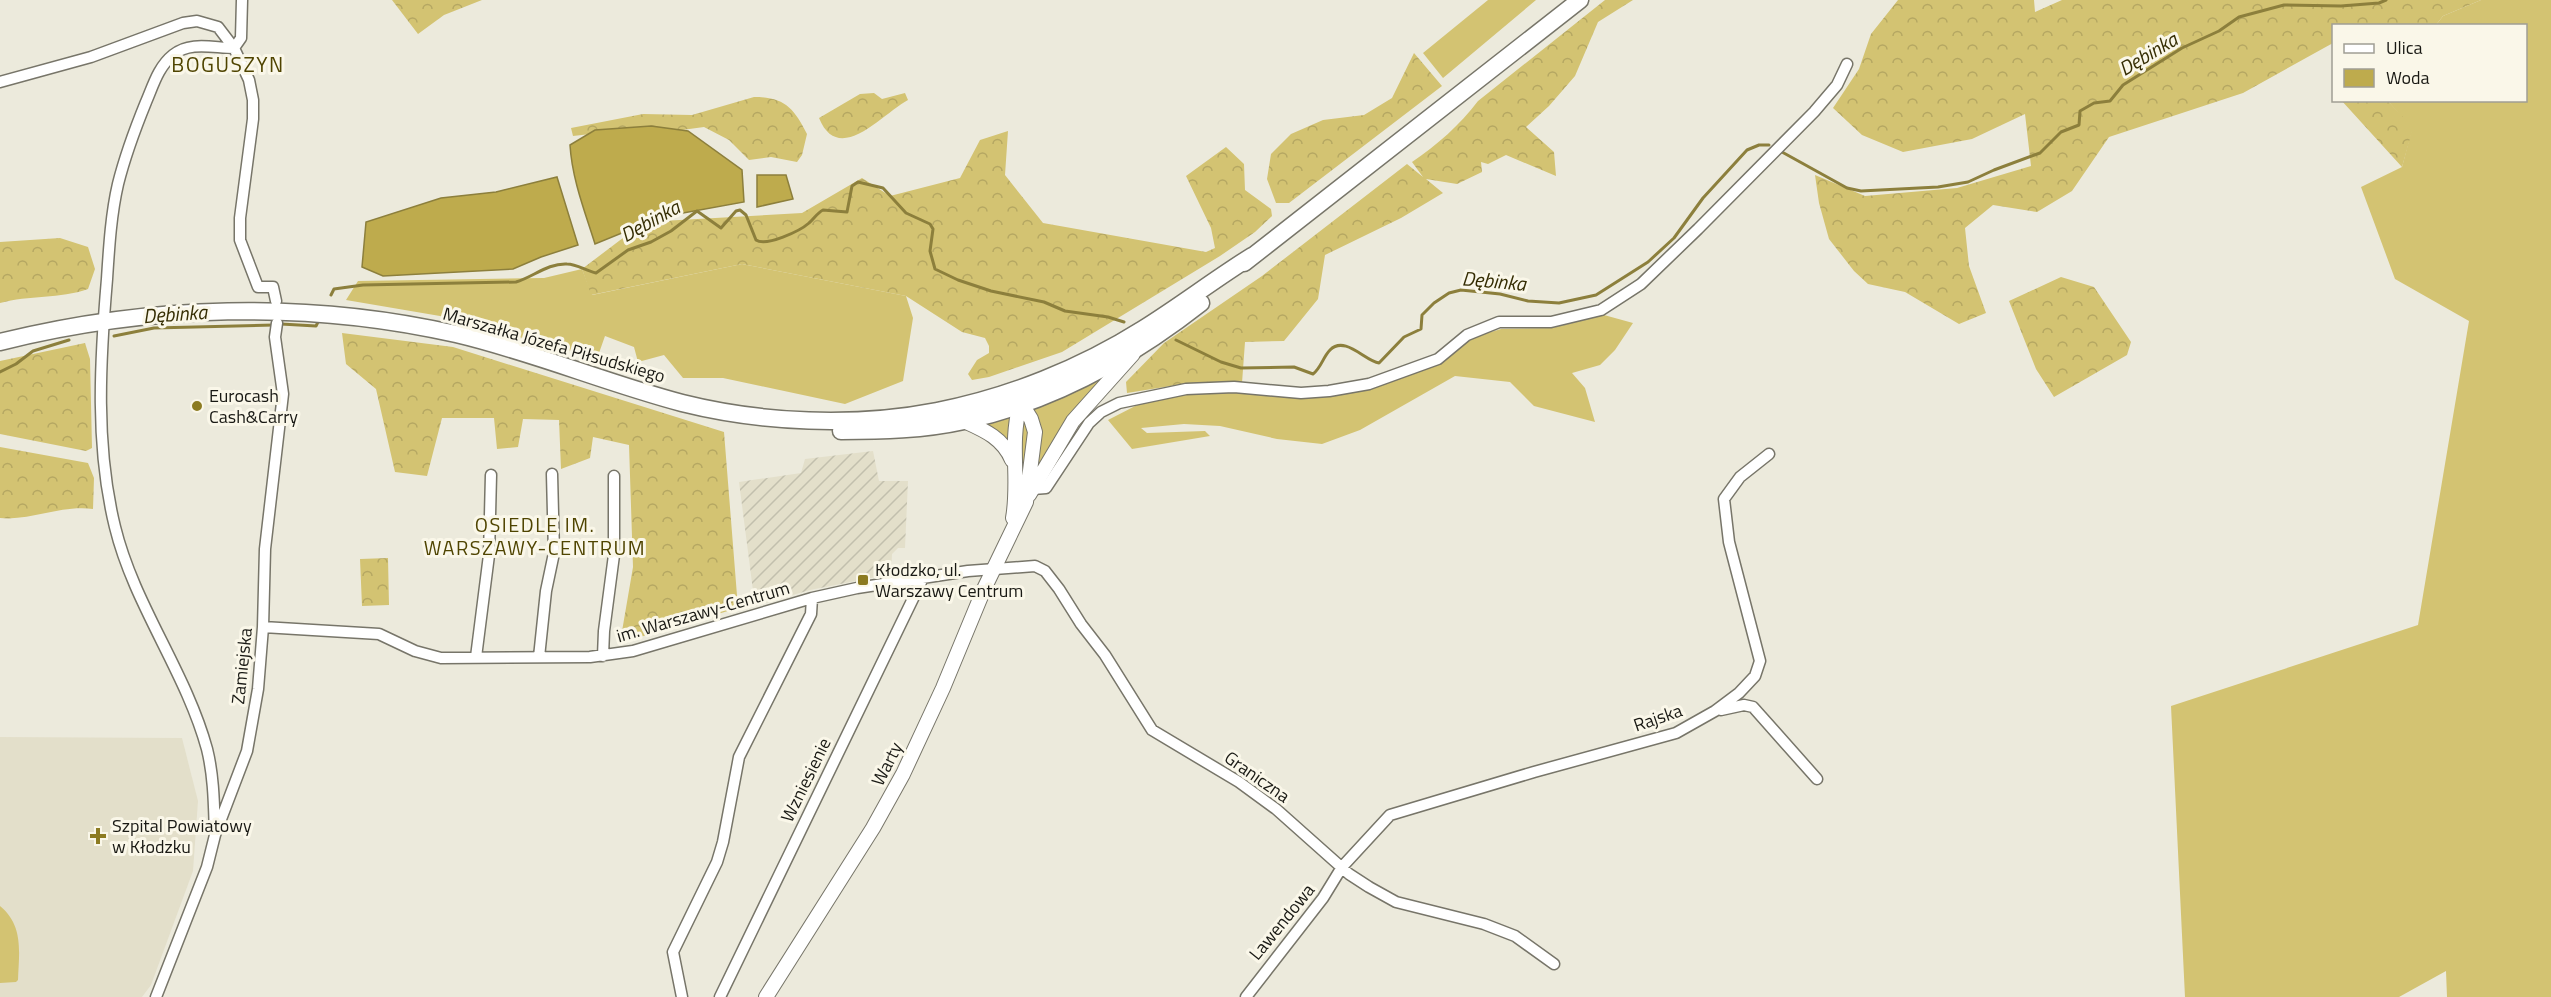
<svg xmlns="http://www.w3.org/2000/svg" width="2551" height="997" font-family="'Titillium Web',sans-serif">
<defs>
<pattern id="industrial-furrows" width="10" height="10" patternUnits="userSpaceOnUse" patternTransform="scale(1.5)"><rect width="10" height="10" fill="#e3dfca"/><path d="M-1 1l2-2M0 10L10 0M9 11l2-2" fill="none" stroke="#c2bfad"/></pattern>
<pattern id="forest-crowns" width="20" height="18" patternUnits="userSpaceOnUse" patternTransform="scale(1.5)"><rect width="20" height="18" fill="#d3c372"/><path d="M2 6a3 3 0 1 1 6 0M12 15a3 3 0 1 1 6 0" fill="none" stroke="#b5a762"/></pattern>
</defs>
<rect width="100%" height="100%" fill="#eceadc"/>
<!-- built -->
<path fill="#e3dfca" d="M0,737L182,738L198,801L193,871L151,985L142,997H0Z"/>
<!-- industrial -->
<path fill="url(#industrial-furrows)" d="M873,451L879,481H908L905,548H898L892,554L891,574L810,590L755,606L739,482L801,473L805,459Z"/>
<!-- grass -->
<path fill="#d3c372" d="M1488,0H1536L1443,78L1423,53Z
M2481,0H2551V997H2447L2446,971L2399,997H2185L2171,706L2418,625L2469,321L2395,279L2361,187L2402,167L2412,129L2388,101L2526,100V26L2436,25L2443,16Z
M742,264L906,296L913,318L903,381L845,404L723,378H683L664,355L638,362L634,347L605,336L599,353L583,354L440,316L346,300L358,281L544,278L582,269L592,295Z
M1604,315L1633,323L1615,350L1600,365L1572,373L1585,388L1595,422L1534,406L1510,382L1455,376L1360,430L1322,444L1277,439L1220,426L1184,424L1141,428L1147,433L1205,431L1210,436L1132,449L1108,420L1143,402L1186,395L1235,392L1303,397L1331,396L1372,388L1439,362L1471,338L1501,329L1552,328Z
M1118,367L1032,487V406Z
M1013,414L1009,441L985,426L984,422Z
M1024,416L1031,438L1019,499L1017,444Z
M0,906C24,926 19,952 18,980L16,982L0,983Z"/>
<!-- forest -->
<path fill="url(#forest-crowns)" d="M392,0H482L444,15L418,34Z
M1605,0H1633L1598,22L1575,76L1549,106L1526,127L1554,152L1556,176L1506,155L1488,164L1481,162L1482,172L1457,184L1426,179L1443,193L1401,218L1325,255L1318,299L1284,341L1245,342L1242,383L1183,384L1127,393L1126,382L1164,343L1262,276L1407,164L1423,177L1412,162C1437,145 1460,125 1478,101Z
M1898,0H2034L2035,12L2062,0H2481L2443,16L2436,25L2334,26L2333,43L2243,93L2109,137L2072,191L2037,212L1993,205L1965,228L1969,266L1986,313L1959,324L1905,292L1868,284L1854,271L1829,239L1819,203L1815,175L1865,196L1957,188L2031,166L2025,114L1972,139L1903,152L1862,135L1833,108L1859,69L1871,34Z
M1414,53L1442,86L1289,203H1276L1267,179L1271,154L1291,134L1323,120L1364,115L1392,98Z
M874,93L882,99L905,93L908,100C883,113 839,167 819,118L860,94Z
M754,97C784,97 794,108 807,134L802,155L797,162L771,157L749,160L729,140L704,127L682,130H626L573,136L571,128L643,114L692,115Z
M2341,100L2388,101L2413,128L2402,167Z
M1008,131L1005,175L1043,223L1206,252L1215,248L1211,228L1186,176L1226,147L1244,164L1245,190L1271,209L1272,216L1255,232L1220,256L1062,352L989,377L972,380L968,374L977,360L989,353V346L985,338L962,332L906,296L742,264L591,295L582,269L644,222L802,213L862,178L890,196L960,178L980,140Z
M60,238L88,247L95,269L88,289C60,299 29,295 0,303V242Z
M2061,277L2094,287L2131,342L2127,355L2054,397L2036,369L2009,301Z
M342,333L453,347L724,432L738,608L620,643L633,567L629,445L593,437L590,458L561,469L559,420L523,419L518,447L497,449L494,418H442L427,476L395,472L376,389L346,364Z
M85,343L90,359L92,448L86,451L0,434V361Z
M0,447L88,463L94,478L93,509C59,505 32,521 0,518Z
M388,558L389,605L362,606L360,559Z"/>
<!-- water -->
<path fill="#beab4d" stroke="#8c7f3c" stroke-width="1.5" d="M651,126L688,131L742,170L744,202L661,217L595,244C585,212 572,179 570,145L595,130Z
M757,175H786L793,199L757,207Z
M557,177L578,245L541,257L513,269L383,276L362,267L366,222L441,198L496,192Z"/>
<g fill="none" stroke-linecap="round" stroke-linejoin="round">
<!-- stream -->
<path stroke="#8c7f3c" stroke-width="3" d="M1782,152L1847,188L1861,191L1938,187L1968,182L1994,170L2040,153L2061,132L2079,125L2080,111L2094,103L2110,101L2123,85L2182,48L2219,31L2239,17L2284,5L2341,6L2379,3L2386,0
M331,295L334,289L363,285L516,282C533,277 548,263 567,264C577,264 586,271 596,273L628,250L651,242L671,231L697,211L721,228L736,211L740,210L746,215L756,240C766,247 800,231 809,223C814,219 817,213 823,210L847,212L852,186L858,182L883,188L906,213L930,224L933,229L930,251L935,269L958,280L991,291L1044,302L1065,311L1108,317L1124,322
M281,324L316,326L318,322
M114,336L154,328L274,325
M1176,340L1221,362L1241,368L1294,367L1313,374C1321,368 1323,357 1330,350C1345,335 1365,361 1379,363L1404,337L1421,329L1422,315L1434,303L1449,293L1461,290L1500,294L1528,301L1559,303L1596,295L1648,262L1674,238L1703,198L1747,150L1759,145H1769
M0,372L16,364L33,351L69,340"/>
<!-- minor casing -->
<g stroke="#777569" stroke-width="13">
<path id="minor" d="M234,48L241,38L242,0
M0,82L91,57L183,23L197,21L218,27L234,48L249,80L253,100V119L240,218V240L258,287H273L276,301
M1033,489L1046,488L1089,423L1101,412L1119,403L1186,389L1234,387L1301,393L1329,391L1369,384L1438,359L1467,335L1499,322H1551L1601,310L1641,284L1698,229L1814,112L1837,85L1847,64
M263,627L379,634L415,651L441,658L590,657L633,651L812,598L857,588L968,571L1035,566L1045,571L1059,589L1081,624L1105,655L1152,730L1239,782L1276,809L1349,874L1369,887L1396,902L1484,924L1515,936L1554,964
M603,656L604,631L614,555V476
M476,657L489,555L491,475
M539,657L546,591L554,553L552,474
M1721,710L1744,705L1753,707L1817,779
M215,835C214,807 214,777 207,749C186,672 134,605 115,527C95,446 100,361 107,279C109,248 111,214 118,184C125,156 135,129 146,102C153,86 158,67 173,55C190,41 213,48 234,48
M156,997L207,867L215,835L247,751L258,689L263,627L265,549L283,394L275,337L277,323
M682,997L673,952L717,862L723,842L739,757L811,614L812,598
M720,997L923,578
M1246,997L1323,898L1342,867L1390,815L1534,772L1676,733L1715,711L1739,693L1755,676L1760,661L1729,542L1724,499L1740,477L1769,454"/>
</g>
<!-- major casing -->
<g stroke="#777569" stroke-width="16">
<path id="major" d="M964,421C984,430 1003,438 1012,460
M1029,495L1073,421L1133,354
M1013,518C1020,479 1009,446 1020,404
M766,997L873,828L903,774L943,688L984,589L1026,502L1035,432L1031,419L1018,398"/>
</g>
<!-- highway casing -->
<g stroke="#777569" stroke-width="19">
<path id="highway" d="M1244,263L1580,0
M0,342C149,305 306,300 456,334C533,352 606,383 682,403C762,423 855,427 937,411C1009,397 1081,368 1143,329C1180,306 1215,279 1252,256
M841,431C881,431 924,430 964,421C1052,402 1131,358 1201,303"/>
</g>
<!-- minor -->
<use href="#minor" stroke="#fff" stroke-width="10"/>
<!-- major -->
<use href="#major" stroke="#fff" stroke-width="14"/>
<!-- highway -->
<use href="#highway" stroke="#fff" stroke-width="16"/>
</g>
<!-- markers -->
<g fill="#8c7b21" stroke="#faf7e9" stroke-width="2">
<circle cx="197" cy="406" r="6"/>
<rect x="857" y="574" width="12" height="12" rx="3"/>
<path d="M95 827h6v6h6v6h-6v6h-6v-6h-6v-6h6z"/>
</g>
<g text-anchor="middle" stroke-width="6" stroke-linejoin="round" paint-order="stroke">
<!-- street labels -->
<g font-size="18" fill="#191914" stroke="#faf7e9">
<text transform="translate(554 345) rotate(16)" y="6">Marszałka Józefa Piłsudskiego</text>
<text transform="translate(703 612) rotate(-16)" y="6">im. Warszawy-Centrum</text>
<text transform="translate(242 666) rotate(-84)" y="6">Zamiejska</text>
<text transform="translate(1658 718) rotate(-19)" y="6">Rajska</text>
<text transform="translate(887 764) rotate(-63)" y="6">Warty</text>
<text transform="translate(1257 777) rotate(35)" y="6">Graniczna</text>
<text transform="translate(806 780) rotate(-64)" y="6">Wzniesienie</text>
<text transform="translate(1282 922) rotate(-51)" y="6">Lawendowa</text>
</g>
<!-- poi labels -->
<g font-size="18" fill="#191914" stroke="#faf7e9" text-anchor="start">
<text x="209" y="402">Eurocash<tspan x="209" dy="21">Cash&amp;Carry</tspan></text>
<text x="875" y="576">Kłodzko, ul.<tspan x="875" dy="21">Warszawy Centrum</tspan></text>
<text x="112" y="832">Szpital Powiatowy<tspan x="112" dy="21">w Kłodzku</tspan></text>
</g>
<!-- water labels -->
<g font-size="20" font-style="italic" fill="#352d03" stroke="#faf7e9">
<text transform="translate(2148 54) rotate(-31)" y="7">Dębinka</text>
<text transform="translate(650 221) rotate(-29)" y="7">Dębinka</text>
<text transform="translate(1494 281) rotate(5)" y="7">Dębinka</text>
<text transform="translate(175 314) rotate(-4)" y="7">Dębinka</text>
</g>
<!-- neighbourhood labels -->
<g font-size="20" letter-spacing="1.5" fill="#4f4400" stroke="#faf7e9">
<text x="535" y="532">OSIEDLE IM.<tspan x="535" dy="23">WARSZAWY-CENTRUM</tspan></text>
</g>
<!-- quarter labels -->
<g font-size="21" letter-spacing="1.5" fill="#4f4400" stroke="#faf7e9">
<text x="228" y="72">BOGUSZYN</text>
</g>
</g>
<!-- legend -->
<rect x="2332" y="24" width="195" height="78" fill="#faf7e9" stroke="#a09e94" stroke-width="1.5"/>
<rect x="2344" y="44" width="30" height="9" fill="#ffffff" stroke="#a09e94" stroke-width="1.5"/>
<text x="2386" y="54" font-size="18" fill="#191914">Ulica</text>
<rect x="2344" y="69" width="30" height="18" fill="#beab4d" stroke="#a09e94" stroke-width="1.5"/>
<text x="2386" y="84" font-size="18" fill="#191914">Woda</text>
</svg>
